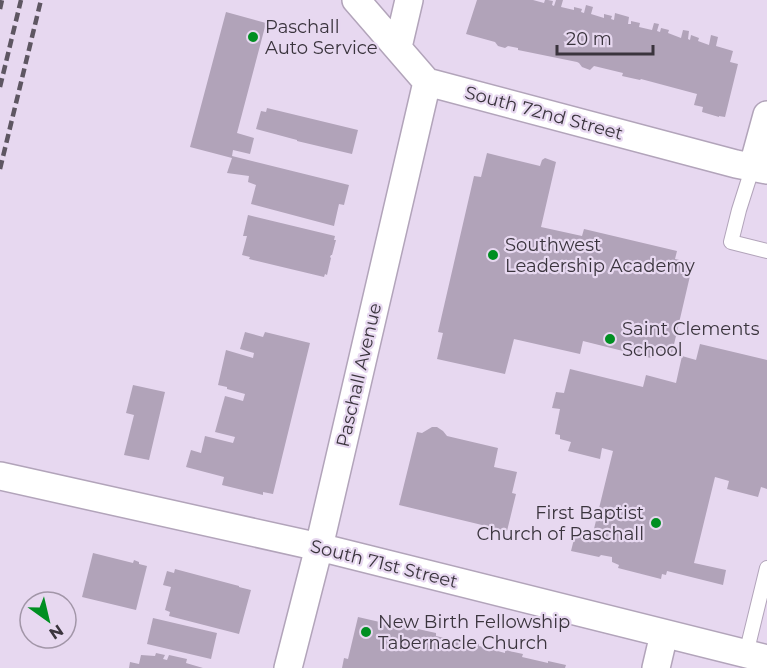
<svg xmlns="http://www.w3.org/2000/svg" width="767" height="668" font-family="Montserrat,sans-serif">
<rect width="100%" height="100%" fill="#e7d8f0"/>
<!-- building -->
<path fill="#b1a3b9" d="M477,0H533L544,3L545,0H548L553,1L552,5L554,6L556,0H563L561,7L574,10V7L582,9L581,12L584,13L586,5L593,7L591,14L604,18V14L612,16L611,19L614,20L615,13L629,17L628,24H631V21L640,23L639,27L652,30L654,23L659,24L657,31L660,32L661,28L669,30L668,33L681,38L683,30L689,31L688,39L690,40L691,35L699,38L698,41L709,45L711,35L718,37L716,46L733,51L730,62L738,64L725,117L719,116V117L702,112L703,107L694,105L697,94L641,79L640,80L622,76L623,73L594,66L590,70L582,67L579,63L577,62L518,50V48L508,46L505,48L498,46L495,42L466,34Z
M226,12L266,23L237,133L254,138L250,154L233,150L232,156L349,185L344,205L339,204L334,226L251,204L256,185L248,182L249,176L227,173L232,158L190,147Z
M267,108L358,130L352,154L297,141V140L256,129L261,111L266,112Z
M487,153L540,166L542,160L545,158L556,162L541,227L582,236L584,229L677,251L675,259L693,263L672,353L654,349L651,358L583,341L580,354L514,339L505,374L437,359L443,333L438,332L474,176L481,177Z
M248,215L335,236L334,240H336L332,255H331L330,257L331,258L327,275L325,274L324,277L249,259L250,257L242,255L247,236H243Z
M245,332L263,337L265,332L310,343L273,494L263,492V495L222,485L224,477L186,467L191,450L201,453L205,436L233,443L235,437L215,432L225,396L243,401L245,394L227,389V387L218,385L226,350L253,358L254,353L240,349Z
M700,344L767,360V489L761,487L758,497L727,489L729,481L715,477L694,563L726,570L723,585L667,571L666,575L662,574L661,579L618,568L619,565L612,562V557L601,555L599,557L571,551L575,535L592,537L613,451L602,448L600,459L568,451L571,442L560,439V435L555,434L560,409L552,408L556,392L564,393L570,369L643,387L646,375L676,383L682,356L696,360Z
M133,385L165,392L149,460L124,455L134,415L126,413Z
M432,427H437L443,431L447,436L498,448L494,467L517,472L512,493L516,494L507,531L399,505L417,432L422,433Z
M93,553L133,563L134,560L139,562V564L147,566L136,610L82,597Z
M175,569L239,586V587L251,590L239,634L169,616L170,612L165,610L171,587L163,585L167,571L174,573Z
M358,617L384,623V621L394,623L393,625L417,631L418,629L436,633V636L461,642L462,639L479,644V646L505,653V650L523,654L522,657L548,663V661L566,665L565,668H342L344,658L348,659Z
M153,618L217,633L211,659L147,644Z
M156,653L165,655L163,659L167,660L169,655L187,659L186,663L203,668H129L130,662L139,664L141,655L155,656Z"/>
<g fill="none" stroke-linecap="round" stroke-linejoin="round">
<!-- service casing -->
<g stroke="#b2a4ba" stroke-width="16">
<path id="service" d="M753,166L739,210L731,242L767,251
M746,654L767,568"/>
</g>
<!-- minor casing -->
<g stroke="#b2a4ba" stroke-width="30">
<path id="minor" d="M356,0L427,82L736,164L767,170
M398,47L409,0
M753,166L767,115
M0,476L319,547L767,659
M288,668L319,547L427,82
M656,668L664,634"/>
</g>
<!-- service -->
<use href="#service" stroke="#fff" stroke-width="14"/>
<!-- minor -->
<use href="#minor" stroke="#fff" stroke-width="27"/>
<!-- rail -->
<path stroke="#5e5662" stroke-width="4.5" stroke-dasharray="9 4.5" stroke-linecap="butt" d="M0,9L2,0
M0,87L21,0
M0,169L41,0"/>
</g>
<!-- markers -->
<g fill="#008f22" stroke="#e7d8f0" stroke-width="2">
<circle cx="253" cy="37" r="6"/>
<circle cx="493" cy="255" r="6"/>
<circle cx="610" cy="339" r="6"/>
<circle cx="656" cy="523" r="6"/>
<circle cx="366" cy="632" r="6"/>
</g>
<g text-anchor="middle" stroke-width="4.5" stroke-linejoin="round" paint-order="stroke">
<!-- poi labels -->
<g font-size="18" fill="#3a343d" stroke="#e7d8f0" text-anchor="start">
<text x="265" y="33">Paschall<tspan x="265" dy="21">Auto Service</tspan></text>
<text x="505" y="251">Southwest<tspan x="505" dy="21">Leadership Academy</tspan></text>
<text x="622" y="335">Saint Clements<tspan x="622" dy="21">School</tspan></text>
<text x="644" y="519" text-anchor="end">First Baptist<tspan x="644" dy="21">Church of Paschall</tspan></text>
<text x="378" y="628">New Birth Fellowship<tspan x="378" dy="21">Tabernacle Church</tspan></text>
</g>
<!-- street labels -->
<g font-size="18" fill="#3a343d" stroke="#e7d8f0">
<text transform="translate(544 113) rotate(15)" y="6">South 72nd Street</text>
<text transform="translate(359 375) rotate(-77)" y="6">Paschall Avenue</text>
<text transform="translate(384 564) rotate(14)" y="6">South 71st Street</text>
</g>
</g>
<!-- north arrow -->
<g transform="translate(48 620) rotate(146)"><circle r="28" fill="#e7d8f0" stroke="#a296a8" stroke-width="1.5"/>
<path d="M0-4.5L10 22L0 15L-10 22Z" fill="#008f22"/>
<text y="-9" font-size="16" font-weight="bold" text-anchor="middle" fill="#3a343d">N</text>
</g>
<!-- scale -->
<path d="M557 45v9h96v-9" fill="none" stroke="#3a343d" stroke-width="3"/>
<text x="566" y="45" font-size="18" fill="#3a343d" stroke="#e7d8f0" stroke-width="4.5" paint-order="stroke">20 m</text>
</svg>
